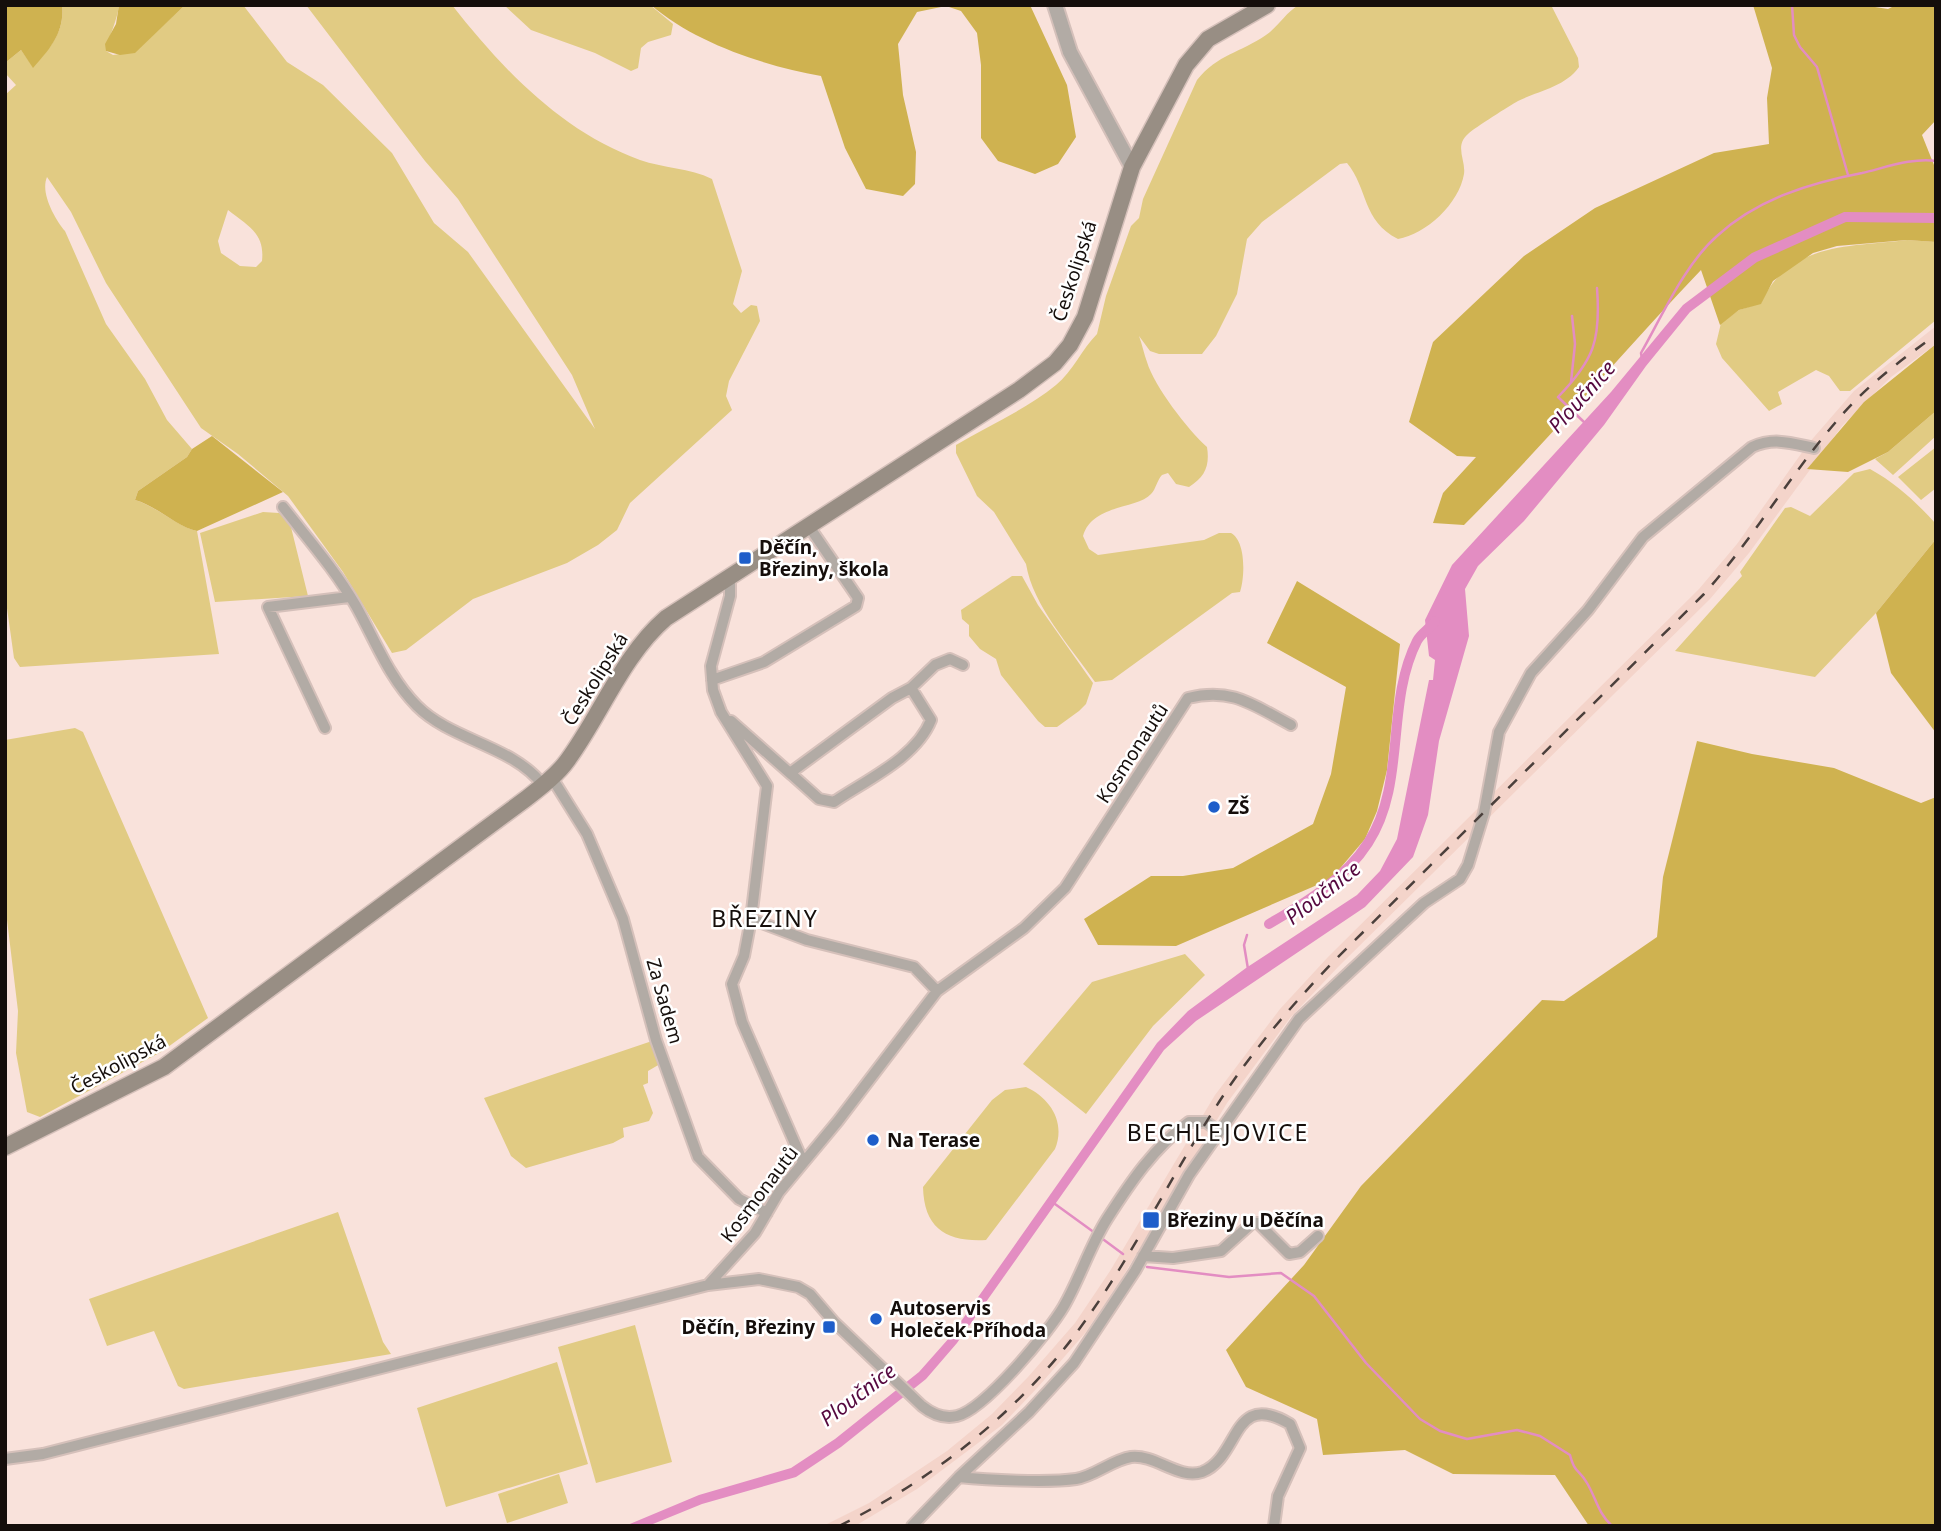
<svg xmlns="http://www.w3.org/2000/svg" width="1941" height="1531" font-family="'Noto Sans',sans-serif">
<rect width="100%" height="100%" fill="#f9e2db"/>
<!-- built -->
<path fill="#f4d4ca" d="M1936,326V344L1891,377L1842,426L1749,553L1710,599L1338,967L1290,1018L1227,1103L1122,1278L1086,1332L1038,1387L1002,1425L917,1489L855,1526H823L869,1503L947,1451L992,1414L1028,1377L1075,1323L1110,1271L1215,1095L1280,1009L1328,957L1699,589L1737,544L1808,444L1854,391Z"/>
<!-- green -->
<path fill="#e1cb83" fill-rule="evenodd" d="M62,5H119C117,22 109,35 106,51L113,55L135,52L185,5H243L287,62L323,85L392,153L434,223L468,252L595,429L572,375L458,199L425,161L306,5H452C502,69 562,132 640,160C663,168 690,168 712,179L742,271L733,304L741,313L751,305L757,306L760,321L729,381L726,396L732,410L630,503L617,530L598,545L567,563L473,599L406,650L392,653L343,572L288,496L238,454L201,428L106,283L71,212L47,177C40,193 55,219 65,231L106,324L145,379L167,420L192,449L187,457L138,491L135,500C156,506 178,527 197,531L219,654L20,667L14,658L5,594V95L16,85L5,73V63L21,50L33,67C50,48 65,32 62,5ZM228,210C248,226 265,233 262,261L256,267L240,266L221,253L218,241Z
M504,5H650L673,24L671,35L648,42L641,48L638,68L631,71L595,53L531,30Z
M1299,5H1551L1578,58L1579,67C1565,87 1538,91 1518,101C1511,105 1474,128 1468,134C1454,146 1466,160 1464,174C1459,204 1426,234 1398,239C1362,221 1368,188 1347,163L1340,164L1262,222L1247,239L1237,294L1216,336L1202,354H1159L1150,351L1139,336C1142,344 1144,354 1147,362C1154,386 1188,430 1207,447C1210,466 1205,477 1189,487L1176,484L1168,473L1162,475C1157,480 1156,489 1151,494C1138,509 1092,504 1083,536L1089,549L1098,555L1204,540L1219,533H1231C1246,541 1245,577 1240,592L1232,593L1112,680L1095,682C1070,646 1033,606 1026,564L994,512L977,496L956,453V445C988,426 1027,409 1056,385C1073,371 1082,349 1097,334L1106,296L1131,226L1139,218L1143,199L1197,80C1218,54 1240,53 1266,35C1279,26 1285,13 1299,5Z
M1907,240L1936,242V320L1850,391H1840L1829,376L1816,370L1778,392L1782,404L1769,411L1722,358L1716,344L1721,323L1739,310L1761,303C1789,242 1850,247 1907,240Z
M1936,411V436L1893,475L1875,459L1888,452Z
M1936,447V488L1921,500L1898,477Z
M1870,469C1897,484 1916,502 1936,524V539L1876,613L1815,677L1675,651L1742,576L1740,572L1785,508L1791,507L1810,516L1854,473Z
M263,512L279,513L289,519L308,596L215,602L200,533Z
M1012,576H1022L1038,605L1093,683L1086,704L1079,711L1057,727H1045L1038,721L1001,675L996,659L980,649L969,636V625L962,619L961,610Z
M75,728L83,732L208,1018L161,1052L40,1117L27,1112L16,1053L18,1011L5,903V740Z
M1185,954L1205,975L1153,1026L1086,1114L1023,1064L1092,982Z
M652,1041L660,1064L648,1071V1083L643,1085L653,1113L649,1121L623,1128L624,1137L613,1143L526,1168L511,1156L484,1098Z
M1026,1087C1050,1098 1066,1122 1055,1149L986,1240C947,1242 924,1229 923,1187L992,1100L1005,1090Z
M338,1212L383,1342L391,1354L184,1389L178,1386L154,1331L107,1346L89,1299Z
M635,1325L672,1462L596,1483L558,1347Z
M557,1362L588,1464L446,1507L417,1408Z
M559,1474L568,1503L507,1523L498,1494Z"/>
<!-- forest -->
<path fill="#cfb250" d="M5,5H62C65,32 50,49 33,68L21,50L5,63Z
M119,5H185L135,53L120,55L106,51L105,44L116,24Z
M651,5H1030L1067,85L1076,137L1058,164L1035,174L998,161L981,138V65L977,33L961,11L946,6L917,12L898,44L903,95L916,152L915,184L903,196L866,189L845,148L821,76C765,66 695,43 651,5Z
M1753,5H1862L1888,9L1896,5H1936V120L1922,135L1936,170V242L1907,240L1837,246L1813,253L1773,281L1761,304L1739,310L1720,325L1701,270C1621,354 1546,443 1464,525L1433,523L1443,493L1476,457L1457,456L1409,422L1433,342L1524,256L1595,208L1714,153L1769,144L1767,98L1772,68Z
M1936,344V411L1888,452L1848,472L1807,469L1864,402Z
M212,436L283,492L197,531C177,527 157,506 135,500L138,491L187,457L192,449Z
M1936,539V733L1891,673L1876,613Z
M1297,581L1400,644L1387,770L1377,811L1365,839L1331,879L1176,946L1098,945L1084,919L1151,876H1183L1233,868L1313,824L1331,774L1346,687L1267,643Z
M1697,741L1752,754L1834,768L1921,803L1936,797V1526H1589L1555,1475L1453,1474L1405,1450L1323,1455L1317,1419L1246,1387L1226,1350L1304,1265L1361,1186L1542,1000L1564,1001L1657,937L1663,877Z"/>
<!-- water -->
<path fill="#e38dc2" d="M1844,212L1936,213V223L1846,222L1757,262L1690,312L1646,366L1604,425L1524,521L1478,566L1465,589L1469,636L1439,741L1428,815L1413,857L1365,907L1196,1021L1164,1050L957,1343L926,1379L841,1447L796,1477L702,1504L648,1526H625L699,1495L791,1468L835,1439L919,1372L950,1337L1157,1043L1188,1011L1246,968L1357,895L1380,871L1397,839L1429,680H1433L1435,660L1429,656L1425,620L1452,565L1611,392L1683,305L1752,253Z"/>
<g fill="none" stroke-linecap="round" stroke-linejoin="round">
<!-- stream -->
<path stroke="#e38dc2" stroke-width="2.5" d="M1792,5L1794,35L1800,47L1817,67L1848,175
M1642,359L1641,353C1662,316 1685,264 1717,236C1757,199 1810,183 1862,173C1884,168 1914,157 1936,161
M1571,382L1575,344L1572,316
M1586,424L1558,397C1594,360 1601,340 1597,288
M1247,935L1244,945L1248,969
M1055,1204L1095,1233
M1100,1237L1123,1254
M1147,1267L1229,1277L1281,1273L1314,1296L1366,1363L1420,1419L1440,1431L1467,1439L1517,1430L1540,1436L1570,1455C1575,1474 1579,1469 1587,1483C1596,1498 1598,1513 1612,1526"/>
<!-- canal -->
<path stroke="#e38dc2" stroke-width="10" d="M1269,924C1305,903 1345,879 1368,843C1407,783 1385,704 1417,641C1421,633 1430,629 1435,621"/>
<!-- minor casing -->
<g stroke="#d5c0ba" stroke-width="14">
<path id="minor" d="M283,507C308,539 336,571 356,606C375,640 389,678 417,706C452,741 512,745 543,785
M730,577V596L711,666L713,690L721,712L767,786L751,919L744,956L732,984L742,1022L803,1162
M712,680L764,662L856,606L858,598L808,525
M911,688L931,720C916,758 866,780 834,802L819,799L790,773L892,698Z
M911,688L935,665L950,659L963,665
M731,721L792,775
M325,728L268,607L349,597
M552,778L587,834L623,919L656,1040L698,1157L739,1199L767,1213
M751,919L807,940L914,967L937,991
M1143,1256L1173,1258L1221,1251L1252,1223H1258L1289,1254L1300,1252L1318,1236
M708,1285L755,1233L779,1192L838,1121L937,991L1024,928L1065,888L1188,698C1232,687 1253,705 1291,725
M5,1459L43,1454L708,1285L759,1279L798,1287L810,1294L834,1322L922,1406C932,1414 944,1419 957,1416C985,1409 1049,1332 1064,1306C1080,1278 1090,1246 1107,1219C1130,1183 1154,1147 1189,1122H1206L1218,1131
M959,1477C987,1480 1048,1483 1076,1479C1095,1476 1112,1460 1131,1457C1155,1454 1179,1480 1202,1472C1241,1457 1231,1389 1290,1424L1300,1448L1278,1496L1274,1526
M912,1526L959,1477L1029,1412L1074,1363L1135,1271L1189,1175L1299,1019L1424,903L1460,879L1468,865L1484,813L1499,732L1531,673L1588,610L1643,537L1752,447C1774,437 1791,443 1814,448"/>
</g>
<!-- tertiary casing -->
<g stroke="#d5c0ba" stroke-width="18">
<path id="tertiary" d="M1055,5L1070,52L1132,167"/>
</g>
<!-- secondary casing -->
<g stroke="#d5c0ba" stroke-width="19">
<path id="secondary" d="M5,1147L164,1067L527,798C541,787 557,775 567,761C601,715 622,656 666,618L1019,390L1055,363L1070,345L1085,317L1132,167L1186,65L1208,39L1267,5"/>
</g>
<!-- minor -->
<use href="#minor" stroke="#b2aba5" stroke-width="10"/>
<!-- tertiary -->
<use href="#tertiary" stroke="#b2aba5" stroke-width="14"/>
<!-- secondary -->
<use href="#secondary" stroke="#988e84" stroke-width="16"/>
<!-- rail -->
<path stroke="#4b403c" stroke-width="2.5" stroke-dasharray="12 12" stroke-linecap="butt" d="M839,1526C932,1480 1019,1412 1080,1328C1132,1257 1171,1176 1219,1102C1252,1051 1292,1005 1333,962L1704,594C1752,540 1788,478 1835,423C1864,388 1899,361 1936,335"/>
</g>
<!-- markers -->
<g fill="#1e5eca" stroke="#fff" stroke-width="2.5">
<rect x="738" y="551" width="14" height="14" rx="3.5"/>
<circle cx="1214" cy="807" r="7"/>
<circle cx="873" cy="1140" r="7"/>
<rect x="1142" y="1211" width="18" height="18" rx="3.5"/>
<circle cx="876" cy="1319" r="7"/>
<rect x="822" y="1320" width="14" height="14" rx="3.5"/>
</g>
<g text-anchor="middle" stroke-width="5" stroke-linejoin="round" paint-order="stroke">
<!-- street labels -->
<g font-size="19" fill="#150e0b" stroke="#fff">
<text transform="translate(1074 271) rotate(-72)" y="7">Českolipská</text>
<text transform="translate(595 679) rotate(-58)" y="7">Českolipská</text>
<text transform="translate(1132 753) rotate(-57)" y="7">Kosmonautů</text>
<text transform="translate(665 1001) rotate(74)" y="7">Za Sadem</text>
<text transform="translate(118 1064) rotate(-28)" y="7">Českolipská</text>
<text transform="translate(759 1194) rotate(-53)" y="7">Kosmonautů</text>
</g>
<!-- poi labels -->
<g font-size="19" font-weight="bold" fill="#150e0b" stroke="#fff" text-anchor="start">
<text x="759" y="554">Děčín,<tspan x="759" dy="22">Březiny, škola</tspan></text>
<text x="1228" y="814">ZŠ</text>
<text x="887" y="1147">Na Terase</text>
<text x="1167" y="1227">Březiny u Děčína</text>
<text x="890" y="1315">Autoservis<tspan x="890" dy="22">Holeček-Příhoda</tspan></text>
<text x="815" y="1334" text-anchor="end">Děčín, Březiny</text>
</g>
<!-- water labels -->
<g font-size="21" font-style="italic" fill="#55083f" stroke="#fff">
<text transform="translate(1582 397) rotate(-48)" y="7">Ploučnice</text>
<text transform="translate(1323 893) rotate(-38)" y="7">Ploučnice</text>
<text transform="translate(858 1395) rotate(-37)" y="7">Ploučnice</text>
</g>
<!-- quarter labels -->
<g font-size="23" letter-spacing="2" fill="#150e0b" stroke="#fff">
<text x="765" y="927">BŘEZINY</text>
<text x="1218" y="1141">BECHLEJOVICE</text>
</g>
</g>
<!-- border -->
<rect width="1941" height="1531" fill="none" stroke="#150e0b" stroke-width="14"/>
</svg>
